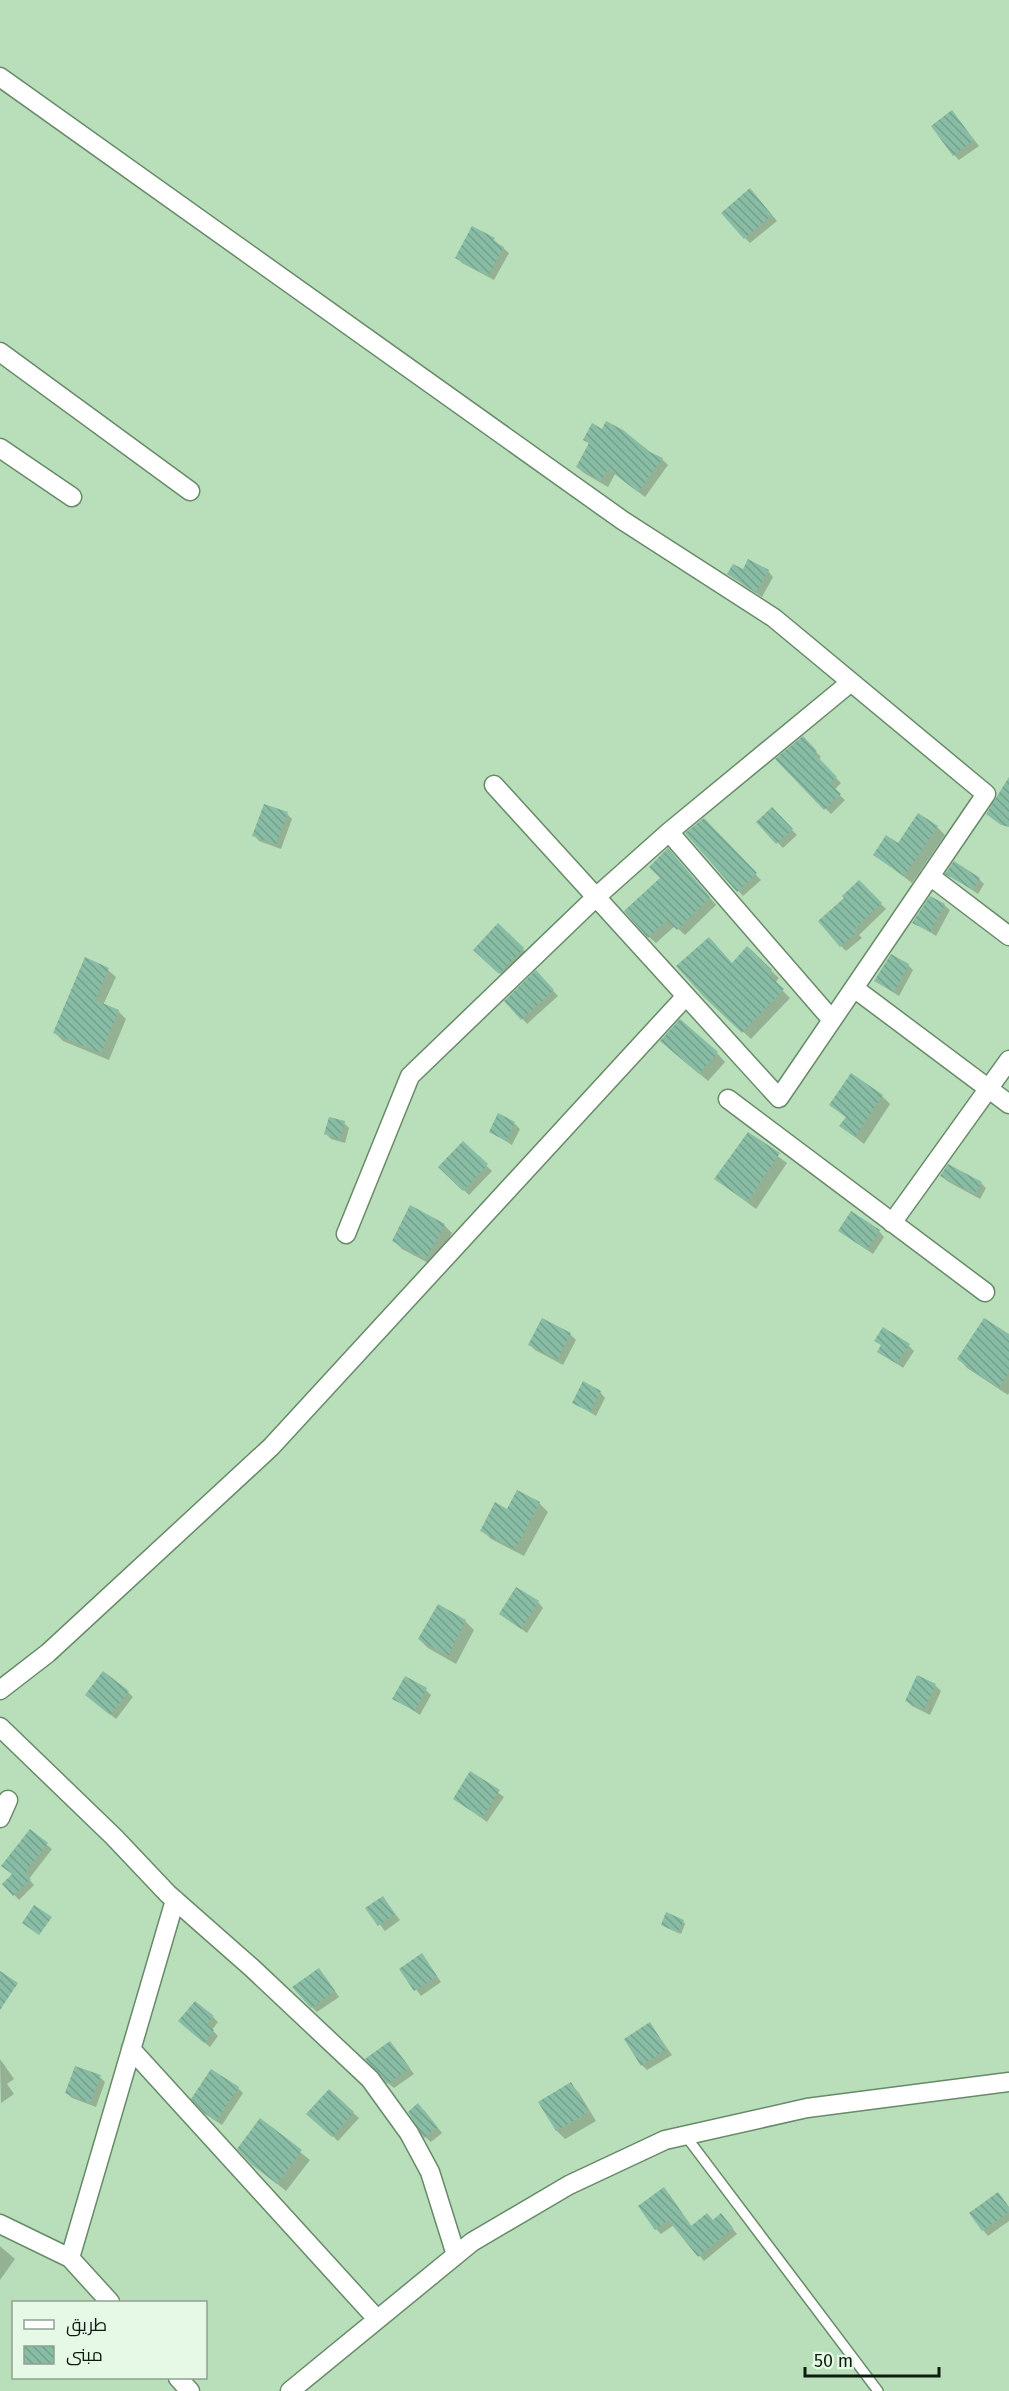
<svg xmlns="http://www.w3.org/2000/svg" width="1009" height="2391" font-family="'Fira Sans',Cairo,sans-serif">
<defs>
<pattern id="building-back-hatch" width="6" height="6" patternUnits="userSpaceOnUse" patternTransform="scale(1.5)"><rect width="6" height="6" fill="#88bca5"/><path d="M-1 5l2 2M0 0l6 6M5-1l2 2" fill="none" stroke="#74a18d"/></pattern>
</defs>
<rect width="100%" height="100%" fill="#b9deba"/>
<!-- shadow -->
<path fill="#0003" d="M952,112L979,146L959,160L954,155Z
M755,195L777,221L750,243L745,238Z
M494,240L509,253L494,280L462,263L457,258Z
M585,439L649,453L662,459L668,465L645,497L615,474L608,487L584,473L577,467L590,445Z
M743,571H768L773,577L762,597L729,574Z
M803,738L821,757L818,760L841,783L834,790L845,800L831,814L777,760Z
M772,809L797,835L783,848L758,822Z
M287,814L292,819L281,849L259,841L254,835Z
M703,820L761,880L743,896L687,834Z
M937,827L945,835L912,883L875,855Z
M675,857L716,905L685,935L675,926L656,943L649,937Z
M947,873L979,879L984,884L978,894Z
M859,882L886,909L859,935L862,938L846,951L841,946L846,898Z
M944,905L950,910L936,936L914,922Z
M498,926L528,954L506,979L476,950Z
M747,949L779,978L775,983L790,998L751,1039L713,1004L732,964Z
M86,959L108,970L116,977L103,1005L118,1011L126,1019L109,1060L63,1041L55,1033Z
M908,965L913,970L899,996L875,981Z
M541,978L558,996L527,1024L506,1001Z
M671,1049L717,1053L725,1062L708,1081Z
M882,1096L890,1104L864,1144L841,1126L847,1118L831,1105Z
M344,1123L349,1128L345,1143L331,1139L326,1134Z
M514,1123L520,1129L512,1145L490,1131Z
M748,1134L787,1163L756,1209L716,1179Z
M463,1143L492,1171L469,1195L440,1167Z
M942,1176L981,1183L986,1188L980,1199L947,1181Z
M444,1225L452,1233L434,1266L402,1249L393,1240Z
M840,1231H879L884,1237L873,1254Z
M542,1320L571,1335L576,1340L563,1365L535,1350L530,1345Z
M1009,1336V1393L1008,1395L967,1368L959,1359Z
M876,1340L909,1346L914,1351L903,1368L879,1351L882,1346Z
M600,1392L605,1398L596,1416L573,1402Z
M518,1492L539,1503L548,1512L524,1556L491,1539L482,1530L508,1511Z
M538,1602L543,1608L527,1633L501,1614Z
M465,1621L474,1630L456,1664L428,1648L419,1639Z
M918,1677L936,1686L941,1691L930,1715L912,1706L907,1701Z
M426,1690L431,1695L420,1715L394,1698Z
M128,1692L133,1697L116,1719L92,1700Z
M471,1773L504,1797L487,1822L455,1799Z
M30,1831L52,1849L29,1879L34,1885L19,1900L4,1884L14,1875Z
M383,1898L400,1920L385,1931L367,1908Z
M683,1921L685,1924L681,1934L663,1925Z
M422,1955L441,1982L421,1996L401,1969Z
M324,1975L339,1997L317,2012L312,2007Z
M213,2017L218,2022L212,2030L218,2036L210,2047L185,2027Z
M650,2024L672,2055L647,2070L642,2065Z
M390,2043L414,2074L394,2088L388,2083Z
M0,2059L14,2079L7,2084L14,2094L1,2103Z
M100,2077L105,2082L96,2107L72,2098L66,2093Z
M571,2084L579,2093L596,2121L565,2139L557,2131L540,2102Z
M238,2088L243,2093L222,2125L211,2118Z
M329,2091L359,2118L338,2141L314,2119Z
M424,2110L442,2133L431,2142L425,2137Z
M260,2120L310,2160L286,2191L253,2164Z
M669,2194L692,2227L726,2221L737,2234L704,2261L674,2225L661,2234L656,2229Z
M1009,2207V2221L988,2236L983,2230Z
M0,2246L15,2259L0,2280Z"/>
<!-- building -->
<path fill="url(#building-back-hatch)" d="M952,110L974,140L953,156L931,126Z
M750,188L772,215L744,239L721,213Z
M472,226L495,238L493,241L504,247L488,276L455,258Z
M606,421L623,430L650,452L663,458L638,492L608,469L601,481L576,467L589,443L583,440L592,423L602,429Z
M748,559L769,570L756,593L727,574L733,564L743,569Z
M803,736L817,751L814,753L837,777L830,783L841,794L824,810L775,759Z
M1009,777V827L1001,825L986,814Z
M264,804L288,812L276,844L252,836Z
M772,807L793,829L776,844L756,822Z
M918,813L938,826L904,876L873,855L886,835L898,843Z
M704,818L757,873L737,892L685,833Z
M668,848L710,897L677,930L667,920L648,938L624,911L660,878L649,867Z
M954,861L980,878L973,890L945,874Z
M859,880L882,903L855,928L858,931L840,947L818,921L844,898L842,896Z
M930,896L945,904L930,932L912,923Z
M498,923L524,948L499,974L473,950Z
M709,937L732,963L747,946L772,970L768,974L784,989L742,1033L704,997L676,966Z
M891,954L909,964L894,992L874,981Z
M85,957L109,968L95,1000L119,1010L101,1053L53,1033Z
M536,970L554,990L521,1020L504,1001Z
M680,1019L718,1052L699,1074L660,1041Z
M851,1073L883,1095L855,1137L839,1126L846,1117L829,1105Z
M498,1113L515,1122L506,1141L489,1132Z
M329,1117L345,1121L340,1139L324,1134Z
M748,1132L780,1153L747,1202L714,1179Z
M463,1141L488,1164L463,1191L438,1167Z
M948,1164L982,1182L975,1194L940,1176Z
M410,1205L445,1224L426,1259L392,1241Z
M851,1211L880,1230L867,1250L838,1231Z
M542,1318L571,1333L557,1360L528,1345Z
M984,1318L1009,1334V1372L999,1388L957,1359Z
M883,1327L910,1344L897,1364L877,1352L881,1345L874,1341Z
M583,1381L601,1391L590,1412L572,1403Z
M517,1490L540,1502L515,1549L480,1531L495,1502L507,1509Z
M516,1587L539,1601L521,1629L499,1614Z
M438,1604L466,1620L448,1656L418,1639Z
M103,1671L129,1691L110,1715L85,1695Z
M917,1675L936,1684L924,1710L905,1701Z
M405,1676L427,1688L415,1711L392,1699Z
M470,1771L500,1790L482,1818L453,1799Z
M30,1829L48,1843L25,1873L31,1879L13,1896L2,1884L12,1874L1,1866Z
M383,1896L395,1914L378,1926L365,1908Z
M34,1905L52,1917L39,1935L22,1923Z
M666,1912L684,1920L678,1933L661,1925Z
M422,1953L437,1976L414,1991L399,1969Z
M319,1968L335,1991L311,2008L292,1987Z
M0,1971L18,1983L0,2010Z
M195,2001L214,2016L207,2024L214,2030L204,2043L178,2021Z
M650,2022L667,2049L641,2066L624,2039Z
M390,2041L410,2068L387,2084L365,2059Z
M75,2066L101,2075L90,2103L65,2093Z
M211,2069L239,2087L216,2121L204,2113L191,2099Z
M571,2082L589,2112L556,2131L538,2102Z
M329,2089L354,2112L332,2137L306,2114Z
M418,2103L437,2127L424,2138L408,2112Z
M260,2118L302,2150L277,2184L252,2165L237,2149Z
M664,2187L691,2226L707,2213L713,2220L721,2213L733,2228L698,2257L668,2220L655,2230L638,2206Z
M998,2192L1009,2207V2212L982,2231L969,2213Z"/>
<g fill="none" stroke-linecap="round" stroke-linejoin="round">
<!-- lane casing -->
<g stroke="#678a68" stroke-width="12">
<path id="lane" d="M685,2135L878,2391"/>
</g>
<!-- street casing -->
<g stroke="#678a68" stroke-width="21">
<path id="street" d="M0,77L622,520L774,618L986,794L779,1098L494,785
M0,352L190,491
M0,448L72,497
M669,832L832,1020
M930,876L1009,936
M854,988L1009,1104
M728,1099L985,1292
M892,1223L1009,1060
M346,1234L410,1076L596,897L669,832L851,682
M0,1690L48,1653L271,1447L686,996
M0,1727L114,1837L168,1894L251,1967L370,2079L409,2133L430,2172L456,2255
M0,1818L8,1800
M131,2049L377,2319
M0,2224L70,2258L110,2302
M70,2258L175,1900
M178,2378L190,2391
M290,2391L472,2242L569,2185L665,2140L807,2108L1009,2082"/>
</g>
<!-- lane -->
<use href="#lane" stroke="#fff" stroke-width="9"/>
<!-- street -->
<use href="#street" stroke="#fff" stroke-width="18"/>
</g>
<!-- legend -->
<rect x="12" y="2301" width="195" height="78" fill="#e6f9e7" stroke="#90a191" stroke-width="1.5"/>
<rect x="24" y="2320" width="30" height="9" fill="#ffffff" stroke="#90a191" stroke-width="1.5"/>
<text x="66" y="2331" font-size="18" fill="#0e1c0f">طريق</text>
<rect x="24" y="2346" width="30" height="18" fill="url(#building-back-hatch)" stroke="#90a191" stroke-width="1.5"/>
<text x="66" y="2361" font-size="18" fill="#0e1c0f">مبنى</text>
<!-- scale -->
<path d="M805 2367v9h134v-9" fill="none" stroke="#0e1c0f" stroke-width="3"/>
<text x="814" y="2367" font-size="18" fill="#0e1c0f" stroke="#e6f9e7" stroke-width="4.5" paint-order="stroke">50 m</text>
</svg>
